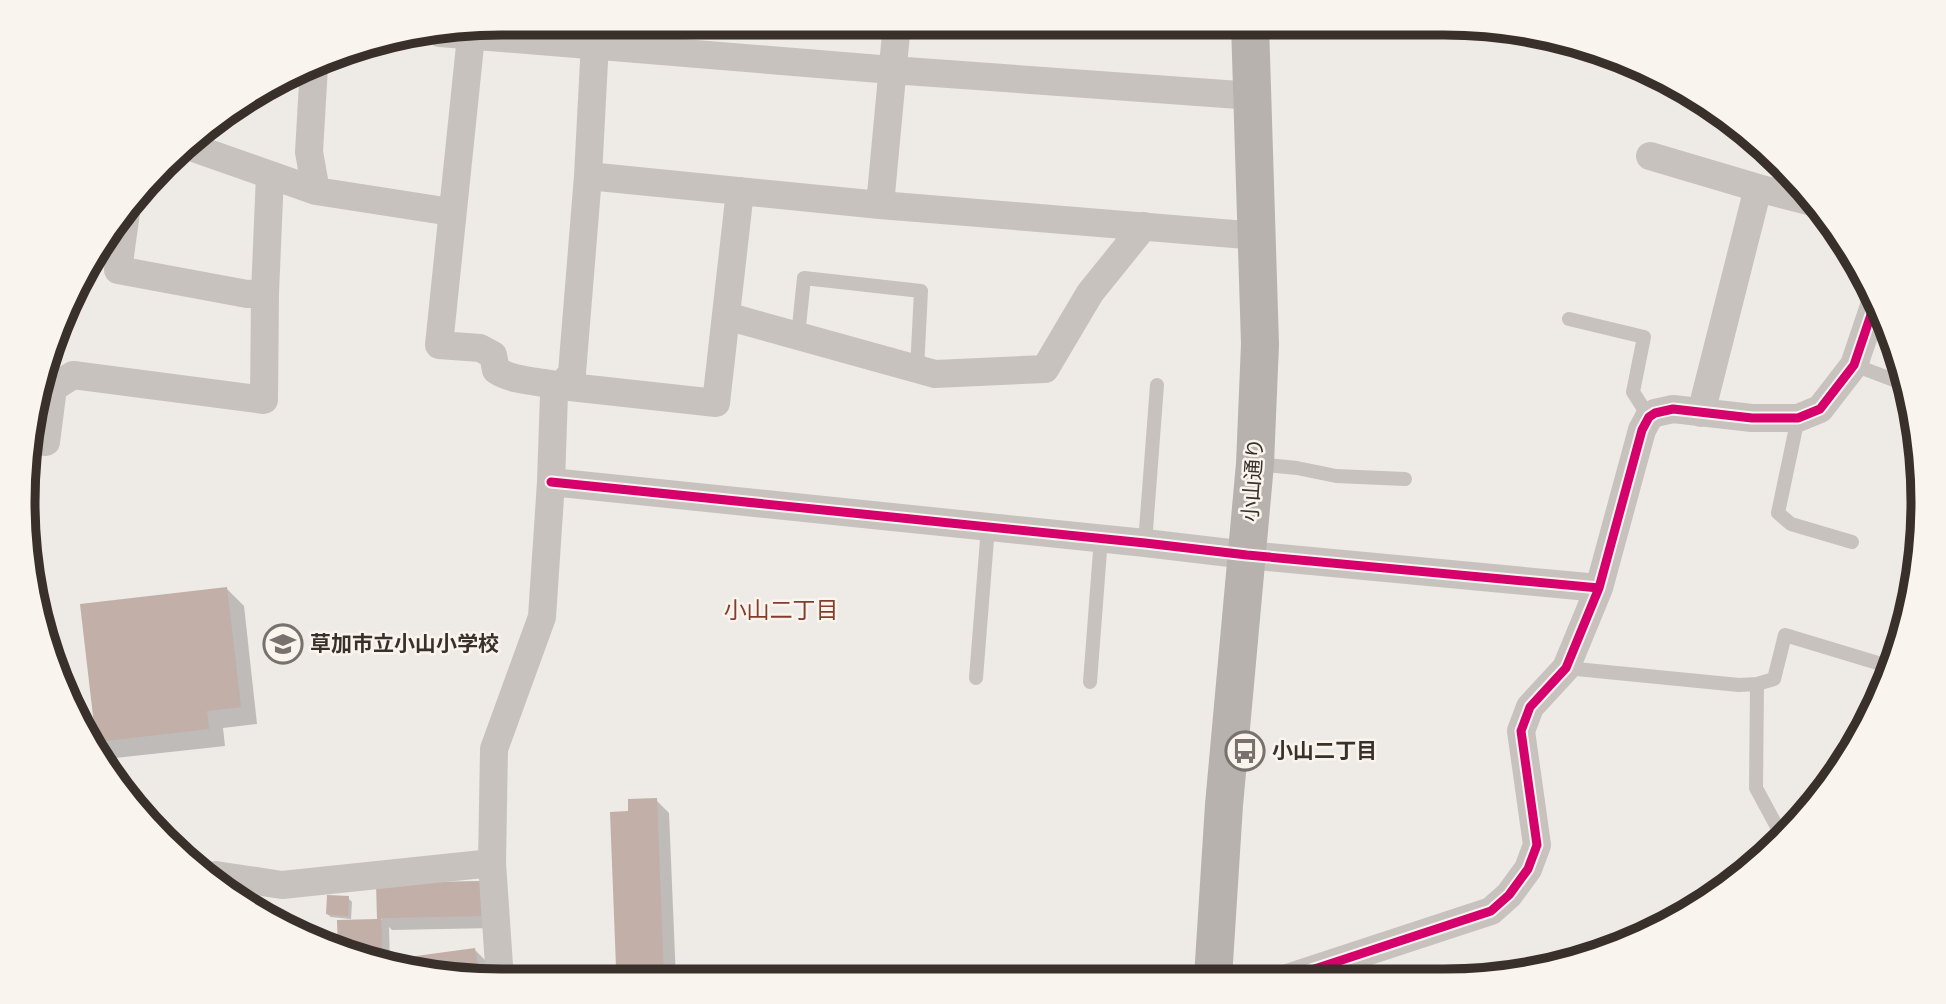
<svg xmlns="http://www.w3.org/2000/svg" width="1946" height="1004" font-family="'Asap Condensed','Noto Sans JP',sans-serif">
<rect width="100%" height="100%" fill="#eeeae6"/>
<!-- shadow -->
<path fill="#0003" d="M227,589L244,606L257,724L223,728L225,746L115,758L98,741Z
M656,800L669,813L676,980L631,979L618,966L630,813Z
M480,883L493,928L392,930L389,927L390,967L378,965L339,950L338,922L382,920L379,917Z
M348,898L352,902L351,919L331,917L327,914Z
M475,950L488,963L490,980H471L397,968Z"/>
<!-- building -->
<path fill="#c1afa8" d="M227,587L241,707L207,711L209,729L96,742L80,604Z
M657,798L664,978L639,979L638,966L616,967L610,812L628,811V799Z
M480,881L481,916L381,918L383,966L338,950L337,920L377,919L376,883Z
M327,895L349,896L348,916L326,914Z
M475,948L480,980L395,968L394,959Z"/>
<g fill="none" stroke-linecap="round" stroke-linejoin="round">
<!-- lane -->
<path stroke="#c8c2be" stroke-width="14" d="M1569,319L1644,337L1633,392L1649,417
M798,336L804,278L921,291L917,369
M1854,365L1907,385
M1798,418L1778,513L1791,524L1852,542
M1256,464L1297,468L1336,476L1405,479
M1145,543L1157,385
M1566,668L1739,685L1757,684L1774,679L1785,635L1891,667
M976,678L988,527
M1090,682L1101,538
M1757,684L1756,788L1783,838"/>
<!-- street -->
<path stroke="#c8c2be" stroke-width="28" d="M440,33L892,70L1253,96
M471,36L439,345L480,348L493,355L496,370C514,382 540,381 561,386L716,403L740,191
M314,66L309,152L316,191
M188,146L316,191L451,212
M1650,156L1758,188L1816,203
M588,176L880,205L1258,236
M880,205L897,23
M126,212L118,270L247,294L265,293L270,175
M726,316L935,374L1045,369L1090,293L1144,226
M1701,413L1758,188
M33,441L46,442L53,388L73,375L264,400L265,293
M551,482L1145,543L1247,555L1599,588
M205,877L216,875L282,885L492,863
M1287,978L1491,911L1509,895L1528,869L1537,845L1521,731L1530,707L1566,668L1599,588L1642,430L1649,417L1655,413L1673,409L1752,418H1798L1820,409L1854,365L1876,300
M500,980L492,863L494,749L542,617L551,482L554,394L572,373L588,176L596,23"/>
<!-- secondary -->
<path stroke="#b8b2ae" stroke-width="38" d="M1213,978L1224,805L1255,464L1260,344L1250,24"/>
<!-- cycleway casing -->
<g stroke="#faf4ee" stroke-width="13">
<path id="cycleway" d="M551,482L1145,543L1247,555L1599,588
M1287,978L1491,911L1509,895L1528,869L1537,845L1521,731L1530,707L1566,668L1599,588L1642,430L1649,417L1655,413L1673,409L1752,418H1798L1820,409L1854,365L1876,300"/>
</g>
<!-- cycleway -->
<use href="#cycleway" stroke="#d6006c" stroke-width="9"/>
</g>
<!-- icons -->
<defs>
<g id="school-ring" transform="scale(2.0125)"><circle r="9.5" fill="#faf4ee" stroke="#78716d" stroke-width="1.5"/><path d="M0-5L7-2L0 1L-7-2ZM-4 1L0 2.5L4 1V4Q0 6-4 4Z" fill="#78716d"/></g>
<g id="bus-ring" transform="scale(2.0125)"><circle r="9.5" fill="#faf4ee" stroke="#78716d" stroke-width="1.5"/><path d="M-5-6H5V4H4V6H2V4H-2V6H-4V4H-5ZM-3.5-4V0h7V-4ZM-3.5 1.2v1.5H-2V1.2ZM2 1.2v1.5H3.5V1.2Z" fill="#78716d"/></g>
</defs>
<g fill-rule="evenodd">
<use href="#school-ring" x="283" y="644"/>
<use href="#bus-ring" x="1245" y="751"/>
</g>
<g text-anchor="middle" stroke-width="5" stroke-linejoin="round" paint-order="stroke">
<!-- street labels -->
<g font-size="21" fill="#39302c" stroke="#faf4ee">
<text transform="translate(1253 480) rotate(-86)" y="7">小山通り</text>
</g>
<!-- poi labels -->
<g font-size="21" font-weight="bold" fill="#39302c" stroke="#faf4ee" text-anchor="start">
<text x="310" y="651">草加市立小山小学校</text>
<text x="1272" y="758">小山二丁目</text>
</g>
<!-- neighbourhood labels -->
<g font-size="23" fill="#833d2a" stroke="#faf4ee">
<text x="781" y="618">小山二丁目</text>
</g>
</g>
<!-- crop -->
<path d="M0 0H1946V1004H0ZM502 35H1444A467 467 0 0 1 1911 502V502A467 467 0 0 1 1444 969H502A467 467 0 0 1 35 502V502A467 467 0 0 1 502 35Z" fill="#faf4ee" fill-rule="evenodd"/>
<path fill="none" stroke="#39302c" stroke-width="9" d="M502 35H1444A467 467 0 0 1 1911 502V502A467 467 0 0 1 1444 969H502A467 467 0 0 1 35 502V502A467 467 0 0 1 502 35Z"/>
</svg>
